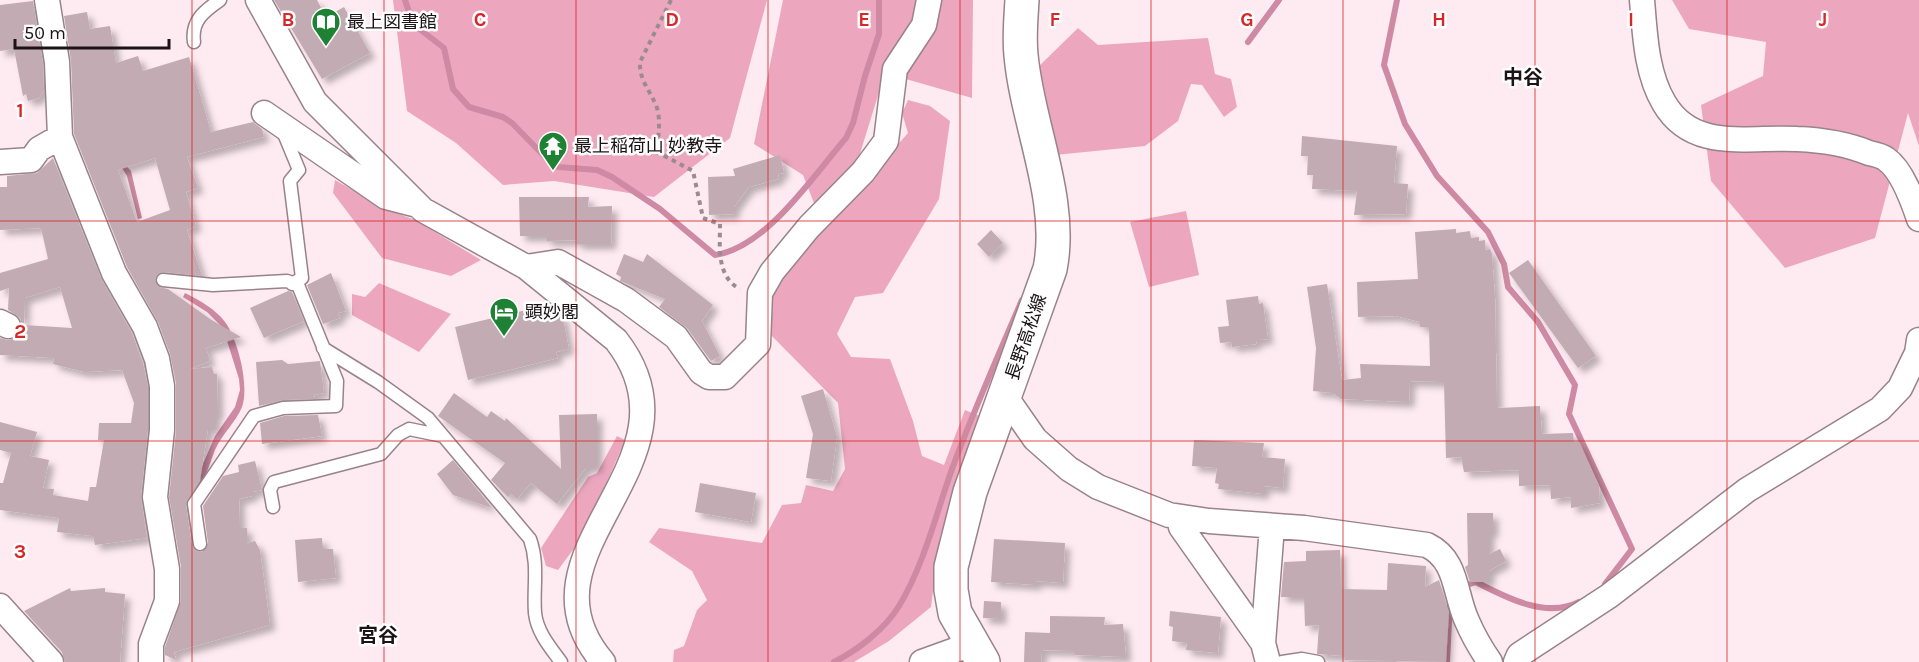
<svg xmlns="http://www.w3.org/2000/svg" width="1919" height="662" font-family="Karla,'Noto Sans JP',sans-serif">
<defs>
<filter id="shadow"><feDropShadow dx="5.5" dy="5.5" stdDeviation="3" flood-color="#0004"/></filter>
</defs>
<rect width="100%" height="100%" fill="#feebf1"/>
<!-- forest -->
<path fill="#eca7bf" d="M393,0H767L730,138L654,197L554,181L503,185L456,143L407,111Z
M783,0H973L972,98L885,73L858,160L814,203L803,175L754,144Z
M1672,0H1919V146L1908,113L1875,238L1785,268L1711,181L1701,105L1763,76L1766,42L1689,29Z
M1078,28L1098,45L1208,38L1215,74L1231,79L1237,107L1224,117L1202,85L1191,84L1178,121L1145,146L1055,155L1033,72Z
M908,100L930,106L950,121L939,199L883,293L855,297L837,334L851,357L890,359L913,421L922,456L944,465L965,410L982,417L940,537L931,607L889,641L854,662H673L674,650L684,646L697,610L707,600L692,571L649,542L659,528L762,543L782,505L801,503L806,485L833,491L845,469L838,403L766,330L769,298L793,263L908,133L902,113Z
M335,180L386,209L415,220L481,260L451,276L382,258L333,193Z
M1186,211L1199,275L1149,287L1130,222Z
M379,283L451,314L419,352L352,315V294L365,297Z
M617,436L625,440L584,535L558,570L546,566L541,548L588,477L597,473Z"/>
<!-- water -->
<path fill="#cd8aa2" d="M108,146L131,171L142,218L138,219L127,176Z
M185,293C197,299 210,306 220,316C237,332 250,385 242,407C236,422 222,434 215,450C209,465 202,493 187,501L215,436L235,407L240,390L239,379L223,328L207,312L183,297Z"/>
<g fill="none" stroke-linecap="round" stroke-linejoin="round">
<!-- stream -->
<path stroke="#cd8aa2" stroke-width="6" d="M405,0L413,24L444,48L453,89L469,107L503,117L512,123L550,162L558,167L597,170L612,177L660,209L715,255C766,248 813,176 846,138L853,123L865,76L879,34V0
M1397,0L1384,65L1405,124L1437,176L1488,232L1504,264L1508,287L1538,322L1575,385L1569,414L1632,549L1605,584
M1248,42L1279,0
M1461,587L1476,582C1505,597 1546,619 1579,602
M834,662C858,650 885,629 899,606C924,565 936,514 952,469C973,412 998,356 1022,300
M1447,662L1450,602"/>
</g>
<!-- building -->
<path fill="#c2abb2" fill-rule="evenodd" filter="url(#shadow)" d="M274,0H317L326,17L344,7L370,53L322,79Z
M33,1L43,63L44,90L39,98L28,101L26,94L23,96L14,49L0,51V5Z
M87,12L90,29L110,26L116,63L138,56L143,71L189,57L211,132L253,122L262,129L264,137L187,157L198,188L186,192L196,226L187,230L202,276L163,272L157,275L155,280L159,287L168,289L210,319L241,337L206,348L210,361L190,369L212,367L214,374H217L218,414H215V428H208L200,481L186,505L192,546L196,551L202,552L208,543L203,506L223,476L239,472L238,465L255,461L262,490L252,492V496L239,499L240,528H247V543L255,541L260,550L270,625L174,652L176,660L165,655V647L181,601V567L169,497L176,431V384L170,354L158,322L127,267L74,134L71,61L64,16ZM155,158L170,210L137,222L118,170Z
M1302,136L1397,146L1394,183L1408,184L1406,214L1354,215L1357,191L1312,189L1313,175H1307L1308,156H1301Z
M780,155L784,173L778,174L779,179L749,187L734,207V214L709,215L708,177L735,176L733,169Z
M53,158L101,278L132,333L143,363L148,387V429L141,496L147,538L95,545L93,536L57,532L59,518L0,510V483H3L11,453L0,450V422L37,432L30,456L49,460L43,488L54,489L53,495L88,501L90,487H96L104,440H98L99,423H131L134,403L122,370L84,372L53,364L54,358L0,355V338L8,340L15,338L22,326L20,318L8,310L9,288L0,291V273L48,259L41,228L0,230V187H7V176L37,173ZM60,287L72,328L24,325L25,298Z
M519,197H589L588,207L612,206L611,244H577V240L547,241V236H520Z
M1456,229V233L1470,231L1471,238L1479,237V241L1485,240V250L1490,249L1492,254L1495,298L1497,406L1499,408L1540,406L1542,434L1573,433L1574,442L1579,441L1599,486L1600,503L1571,508V497L1551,499L1550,485L1519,486V470L1464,472L1461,457L1446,458L1444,382L1410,381L1409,402L1341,399L1333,393L1313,391L1316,348L1307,287L1327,284L1342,380L1361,378L1360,364L1430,366L1429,327H1420V322L1396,316L1358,317L1357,282L1418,279L1415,232Z
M991,230L1003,243L989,257L977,244Z
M624,254L643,262L647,254L713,305L702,321L720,356L711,361L687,328L659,307L665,299L620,281L621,277L616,274Z
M1528,260L1596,356L1578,368L1509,273Z
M331,273L346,311L338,313L340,318L323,324L307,285Z
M288,291L292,292L304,321L264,338L250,308Z
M1258,296L1259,304L1263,303L1268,339L1257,340L1256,344L1232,347L1231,342L1220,343L1218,327L1229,326L1226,300Z
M547,305L550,317L562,314L569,349L556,352L558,358L468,380L455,327Z
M282,360L288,364L320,361L324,393L314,395L315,399L282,400L259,406L256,362Z
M823,389L837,437L831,481L806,478L813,434L801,396Z
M454,393L487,417L491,411L505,421L506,418L561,469L559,415L597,414V467H587L557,504L531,483L517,499L511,494L508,497L491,480L505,463L438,416Z
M318,415L322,436L262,444L260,423L284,416Z
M1194,440L1264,443L1262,457L1285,459L1283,488L1264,486V494L1218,489L1219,484L1215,483L1217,468L1192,466Z
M453,460L481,494L492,508L453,495L437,474Z
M700,483L756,493L751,522L695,512Z
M1467,513H1493V532H1489V554L1500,549L1506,561L1489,571V582H1470L1465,567L1468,565Z
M322,538L323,549H333L336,578L298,582L295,540Z
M994,539L1065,543L1063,583L1036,581V585L991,582Z
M1340,550L1341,589L1387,590L1388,563L1426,566L1425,587L1439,580L1449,612L1446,662L1345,660V656L1317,654L1319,625L1305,626L1304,597H1281L1284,562L1306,561V551Z
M70,588L71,591L105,588V592L125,594L120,662H65L62,652L24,611Z
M984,601L1001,602V619L983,618Z
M1170,611L1221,617L1218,653L1186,650L1187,643L1172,641L1173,627L1169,626Z
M1050,616L1105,617L1104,625L1123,624L1126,657L1075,655V651L1042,650L1041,662H1024L1025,632L1050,633Z"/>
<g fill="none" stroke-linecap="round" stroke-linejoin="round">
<!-- lane casing -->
<g stroke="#98838a" stroke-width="15">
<path id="lane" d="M194,42C191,21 204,11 220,0
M282,129L299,170L290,181L302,278L292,284
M163,280L213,285L287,281L298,285L337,381L336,406L283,408L254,416L194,504L200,544
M323,348L378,382L428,418L530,539C539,565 533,587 535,613C537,632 550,647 561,662
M273,507L270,490L274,482L381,454L398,435L409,429L443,436
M1282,662L1302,659L1318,662"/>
</g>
<!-- street casing -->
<g stroke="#98838a" stroke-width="27">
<path id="street" d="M47,0L57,62L60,137L114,273L145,327L157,359L162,386V430L155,497L167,569V601L151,644V662
M258,0L315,102L423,210L526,267L616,340C712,463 507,551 603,662
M1642,0C1645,34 1646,73 1664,103C1693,153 1750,136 1797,139C1822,140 1847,144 1869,153C1874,154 1882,156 1886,159C1902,170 1913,201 1919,219
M264,113L386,197L417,205
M0,162L31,160L39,149L60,137
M526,267L558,262L626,300L676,337L701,372L709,377H725L758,344L760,293L772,272L809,227L863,172L886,141L895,69L924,25L929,0
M0,322L8,326
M1005,396L1035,439L1069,469L1098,487L1169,515L1209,521L1304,528L1427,545C1458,560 1454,593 1467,621C1473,635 1481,649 1490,662
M1179,517L1181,527L1263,643L1268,662
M0,606L51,662
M1263,643L1272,526
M922,662L972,644
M1516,662L1519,655L1609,596L1747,490L1880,409L1900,388L1917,353L1919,340"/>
</g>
<!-- secondary casing -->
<g stroke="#98838a" stroke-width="36">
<path id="secondary" d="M983,662L955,613L951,590V567L970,492L1050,269C1064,200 1027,124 1021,55C1019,37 1021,18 1022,0"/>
</g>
<!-- path -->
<path stroke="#998b8f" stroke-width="4" stroke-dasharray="4.5 4.5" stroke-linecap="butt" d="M671,0L640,62C639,81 651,91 657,108C661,120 658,139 657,152L693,171L703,218L720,224C720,246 716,277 740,289"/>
<!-- lane -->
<use href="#lane" stroke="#fff" stroke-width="12"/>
<!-- street -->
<use href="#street" stroke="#fff" stroke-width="24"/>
<!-- secondary -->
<use href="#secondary" stroke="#fff" stroke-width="33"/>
</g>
<!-- grid -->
<path fill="none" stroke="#d62828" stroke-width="1.5" stroke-opacity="0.55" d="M192,0V662M384,0V662M576,0V662M768,0V662M960,0V662M1151,0V662M1343,0V662M1535,0V662M1727,0V662M0,221H1919M0,441H1919"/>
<!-- icons -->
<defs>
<g id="library-pin" transform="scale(1.5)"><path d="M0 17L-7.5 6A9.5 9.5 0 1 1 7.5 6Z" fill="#1e8134" stroke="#fefefe"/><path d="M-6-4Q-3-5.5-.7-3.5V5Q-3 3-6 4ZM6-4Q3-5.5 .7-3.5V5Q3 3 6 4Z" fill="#fff"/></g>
<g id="temple-pin" transform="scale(1.5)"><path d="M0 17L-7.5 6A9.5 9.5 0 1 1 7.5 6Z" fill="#1e8134" stroke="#fefefe"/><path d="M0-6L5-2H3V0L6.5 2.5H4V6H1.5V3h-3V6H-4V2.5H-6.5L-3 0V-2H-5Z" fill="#fff"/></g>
<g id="hotel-pin" transform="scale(1.5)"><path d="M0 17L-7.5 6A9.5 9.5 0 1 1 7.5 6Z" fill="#1e8134" stroke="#fefefe"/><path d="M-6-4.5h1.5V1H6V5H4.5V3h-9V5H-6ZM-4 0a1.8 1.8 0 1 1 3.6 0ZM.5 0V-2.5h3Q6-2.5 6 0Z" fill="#fff"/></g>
</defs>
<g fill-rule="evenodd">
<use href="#library-pin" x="326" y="22"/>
<use href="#temple-pin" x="553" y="146"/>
<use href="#hotel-pin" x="504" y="312"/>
</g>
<g text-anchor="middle" stroke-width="5" stroke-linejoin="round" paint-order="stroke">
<!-- poi labels -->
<g font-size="18" fill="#1b1316" stroke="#fefefe" text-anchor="start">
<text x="347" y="28">最上図書館</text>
<text x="574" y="152">最上稲荷山 妙教寺</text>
<text x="525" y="318">顕妙閣</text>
</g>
<!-- street labels -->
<g font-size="18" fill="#1b1316" stroke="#fefefe">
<text transform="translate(1026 337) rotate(-71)" y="6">長野高松線</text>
</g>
<!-- neighbourhood labels -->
<g font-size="20" font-weight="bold" fill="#1b1316" stroke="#fefefe">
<text x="1523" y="84">中谷</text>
<text x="378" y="642">宮谷</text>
</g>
</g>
<g font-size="20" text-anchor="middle" font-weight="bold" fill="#d62828" stroke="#fefefe" stroke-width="5" stroke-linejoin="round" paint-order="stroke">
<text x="288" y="26">B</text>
<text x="480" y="26">C</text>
<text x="672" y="26">D</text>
<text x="864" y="26">E</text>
<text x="1055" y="26">F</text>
<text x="1247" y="26">G</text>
<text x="1439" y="26">H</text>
<text x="1631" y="26">I</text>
<text x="1823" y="26">J</text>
<text x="20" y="117">1</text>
<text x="20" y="338">2</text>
<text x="20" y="558">3</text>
</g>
<!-- scale -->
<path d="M15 39v9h154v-9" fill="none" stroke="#1b1316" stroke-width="3"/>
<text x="24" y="39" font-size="18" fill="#1b1316" stroke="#fefefe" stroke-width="4.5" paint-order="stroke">50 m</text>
</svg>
